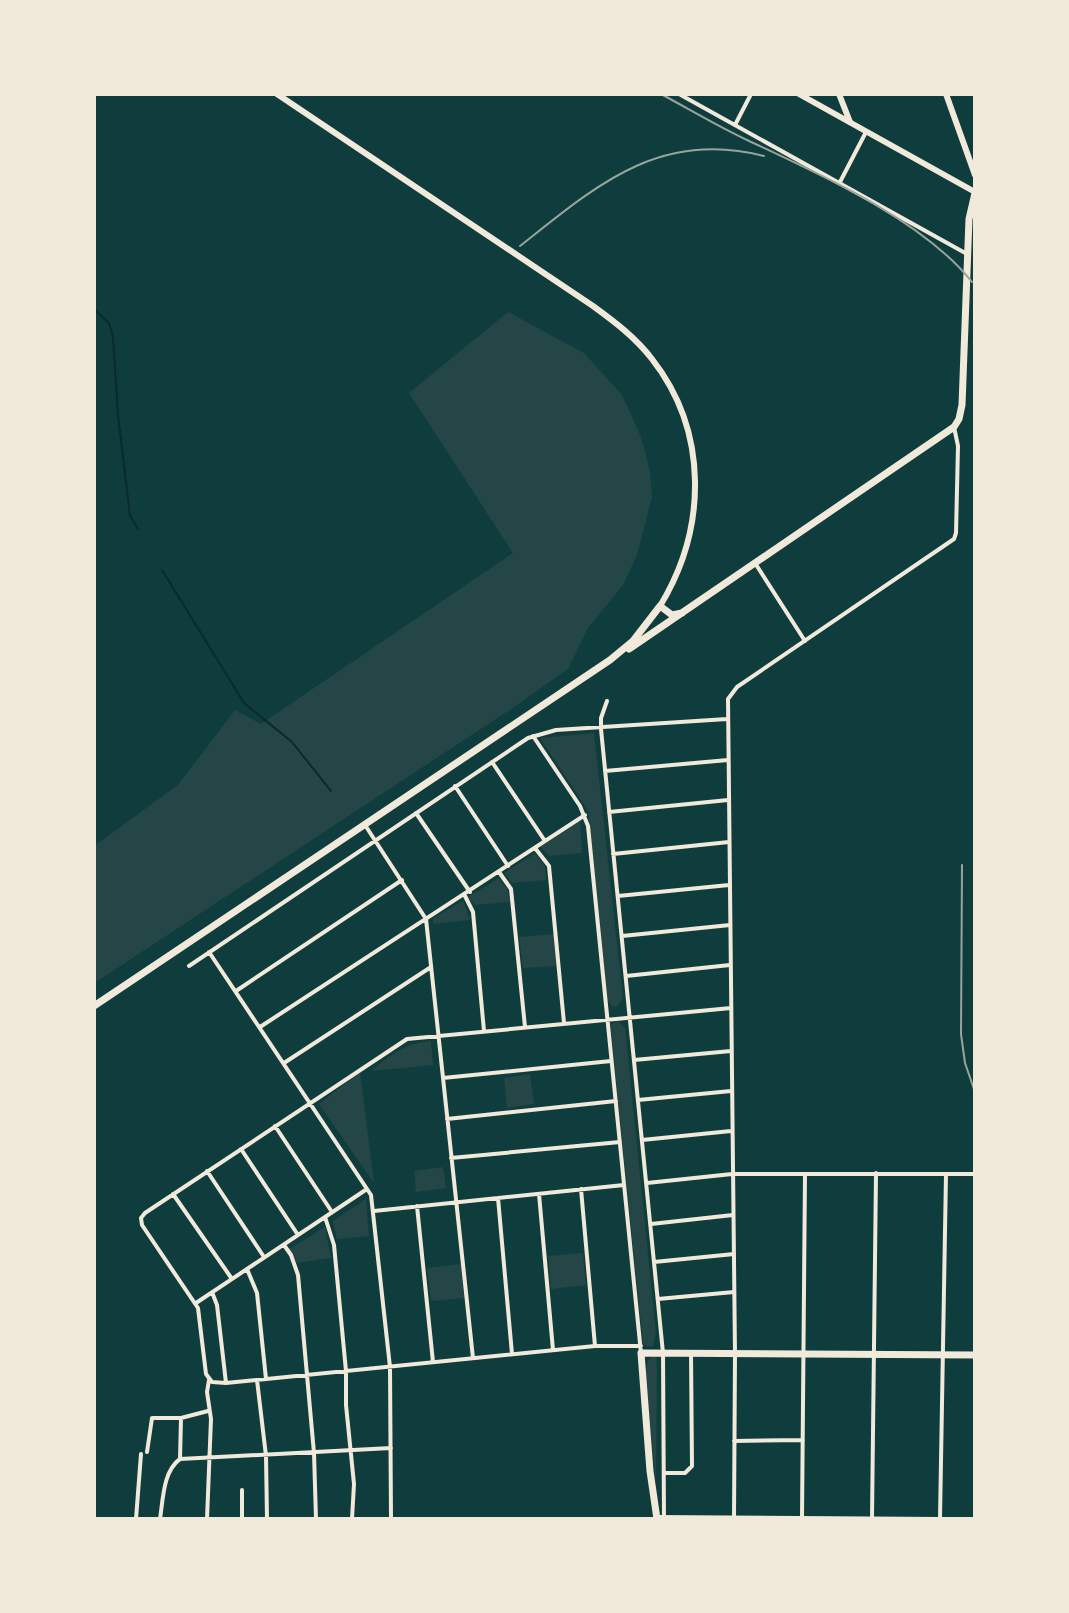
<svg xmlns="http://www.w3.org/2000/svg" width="1069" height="1613" font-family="'Roboto Condensed',sans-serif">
<rect width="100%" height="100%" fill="#0f3d3e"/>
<!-- green -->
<path fill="#244646" d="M508,312L584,353L622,395L641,437L650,471L652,497L637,555L623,585L588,628L568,669L511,709L96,982L94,979V846L178,785L235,710L261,724L513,553L409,393Z
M594,733L623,999L616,1007L611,1006L607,999L588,811L540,738Z
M580,821L582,853L549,856L541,847Z
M535,853L545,867L546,880L512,883L504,873Z
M499,878L507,889L510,902L475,905L468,897Z
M463,901L470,920L433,924V918Z
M554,934L556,966L523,968L519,937Z
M617,1021L625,1027L656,1333L653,1346L649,1347L643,1344L642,1333L611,1030V1025Z
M431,1041L433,1065L371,1071C391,1055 405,1043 431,1041Z
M360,1072L374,1183L319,1104Z
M530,1074L534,1104L507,1108L504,1078Z
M443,1167L446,1188L416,1192L414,1171Z
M366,1199L369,1236L337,1239L333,1221Z
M325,1227L331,1258L297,1263L289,1249Z
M583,1253L586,1285L551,1289L548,1256Z
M461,1264L464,1298L431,1301L427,1268Z
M656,1353L657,1371L656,1482L645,1374L648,1361Z"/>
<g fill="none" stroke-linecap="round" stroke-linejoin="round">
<!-- stream -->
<path stroke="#0a2a2b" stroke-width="2" d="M94,309L109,323L113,337L118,415L130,516L138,529
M162,570L244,703L292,742L331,791"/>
<!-- minor -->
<path stroke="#f1e9da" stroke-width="4" d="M679,94L967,254
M735,125L751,94
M840,182L866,132
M755,563L805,641
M607,701L601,718V729L663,1353L664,1519
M533,736L580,806L588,826L641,1353
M492,762L545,841
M605,771L728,760
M455,786L508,866
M609,812L728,800
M416,813L470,892
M365,825L426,919L473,1358
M535,848L549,866L564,1023
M613,854L729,842
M499,872L511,889L525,1027
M465,896L473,912L484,1031
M618,896L729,885
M622,936L730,925
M209,952L371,1195L390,1367L391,1519
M189,966L528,738L556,730L727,719
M626,976L730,965
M236,991L402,880
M260,1027L585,815
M634,1060L731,1051
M284,1063L431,967
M443,1078L611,1061
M638,1100L731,1091
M447,1119L616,1101
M275,1126L332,1212
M642,1140L731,1131
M241,1149L298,1235
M451,1158L620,1142
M207,1171L264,1257
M647,1183L732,1174H975
M581,1189L595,1346
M173,1194L232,1279
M539,1194L553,1350
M498,1198L512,1354
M417,1206L433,1362
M374,1211L624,1185
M325,1217L334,1245L346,1371V1405L354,1484L352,1519
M651,1224L733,1215
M284,1245L291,1255L298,1275L314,1453L316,1519
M654,1262L734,1254
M247,1269L257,1293L266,1379
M212,1292L217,1305L226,1383
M658,1299L734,1292
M196,1303L367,1189
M641,1346H595L226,1383L212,1382L206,1374L198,1308L142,1225L141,1218L145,1213L407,1039L731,1008
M257,1380L266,1456L267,1519
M734,1441L803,1440
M147,1452L152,1418H181L208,1411
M180,1459L181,1418
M664,1473H685L692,1466L691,1353
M657,1517L939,1519
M136,1519L141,1454
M160,1519C163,1500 163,1471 180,1459L391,1448
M207,1519L211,1419L207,1392L209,1380
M242,1519V1490
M734,1519L735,1354L728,699L737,687L954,539L956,533L958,446L954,427
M802,1519L805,1174
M872,1519L876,1173
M940,1519L946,1174"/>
<!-- tertiary -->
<path stroke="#f1e9da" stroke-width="6" d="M839,94L850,122
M946,94L975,175"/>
<!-- secondary -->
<path stroke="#f1e9da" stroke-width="6" d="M277,94L593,306C615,322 636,338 652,359C709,432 707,529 660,606
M799,94L975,192"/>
<!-- primary -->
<path stroke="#f1e9da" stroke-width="7" d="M629,649L954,427L959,419L962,405L969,219L975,193
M94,1006L610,660L633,641L660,606L672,615L682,613
M657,1519L650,1471L641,1353L975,1355"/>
<!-- rail -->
<path stroke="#97a49c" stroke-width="2" d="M661,94C689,109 717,126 747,140C819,174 922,219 972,282
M520,246C596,186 659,129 764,156
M962,865L961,1034L965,1063L975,1092"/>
</g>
<!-- border -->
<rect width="1069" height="1613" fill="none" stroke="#f1e9da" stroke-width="192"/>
</svg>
